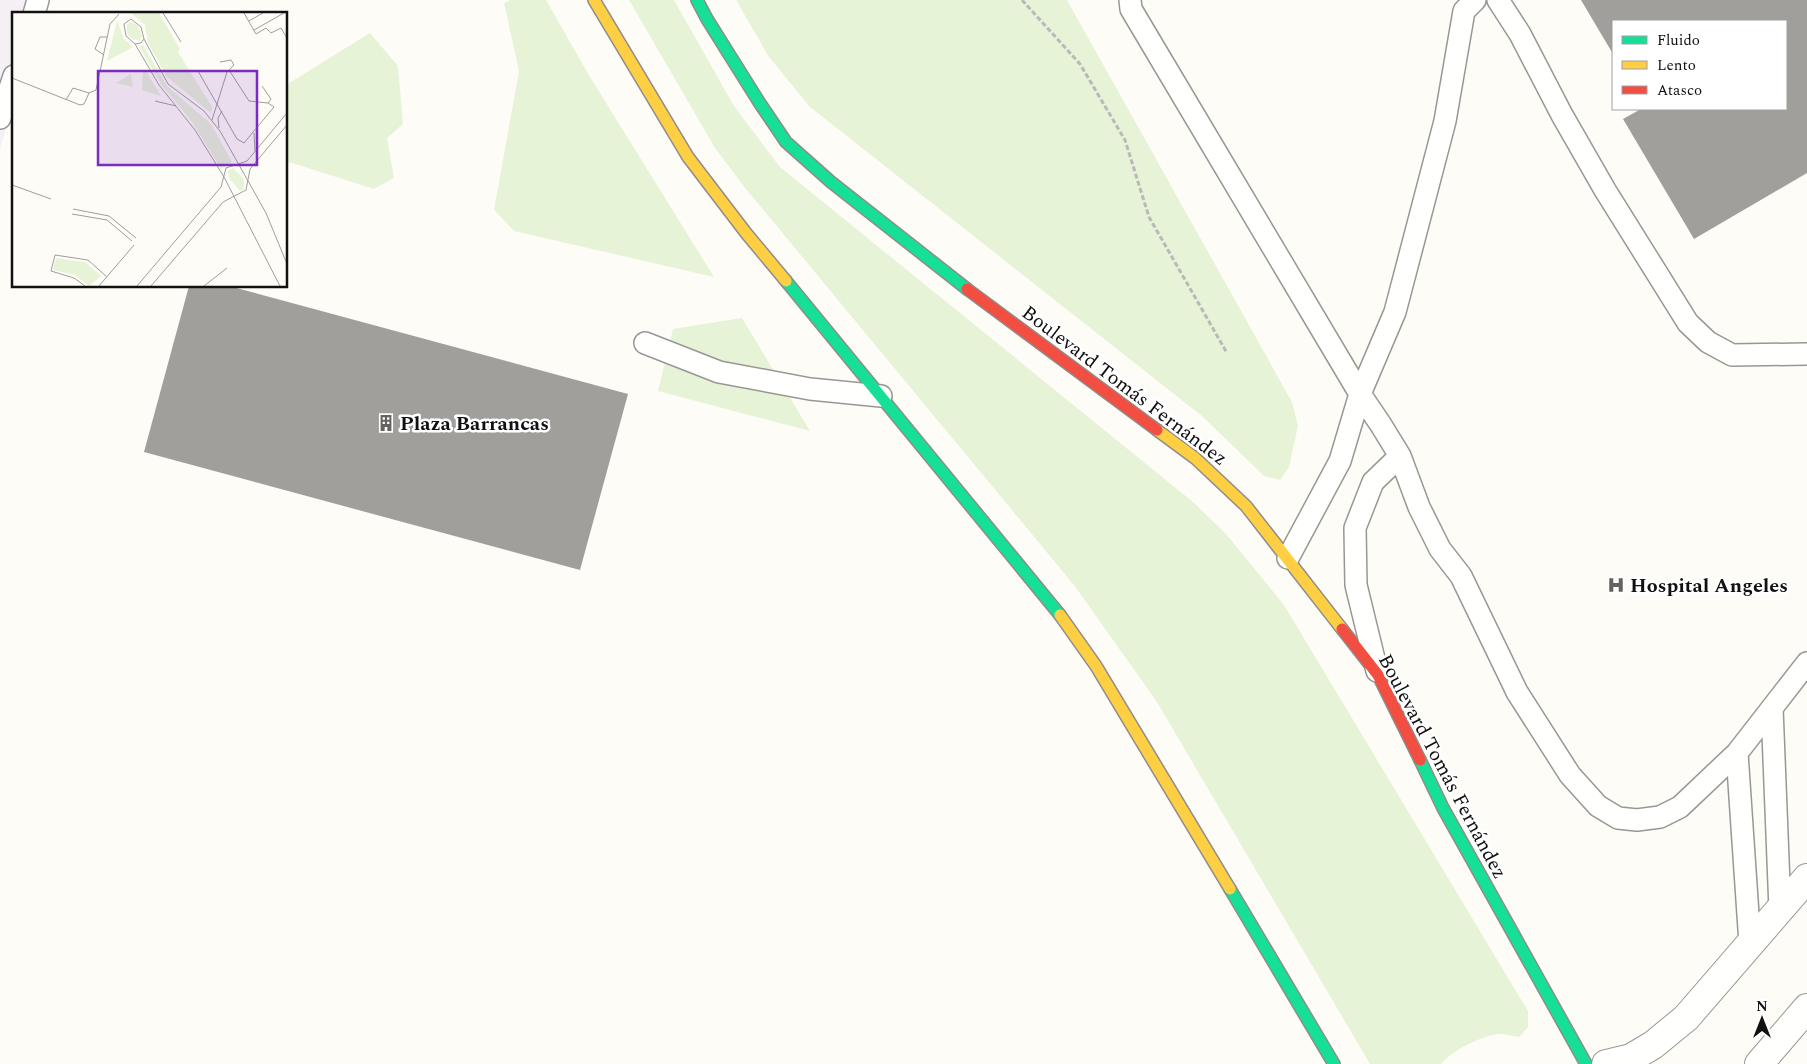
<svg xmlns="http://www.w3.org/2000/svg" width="1807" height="1064" font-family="Spectral,serif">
<rect width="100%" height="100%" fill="#fdfcf7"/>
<!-- industrial -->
<path fill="#f5f0f3" d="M0,0H43L39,14H14V101L0,149Z"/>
<!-- green -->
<path fill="#e7f3d7" d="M511,0H546L590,77L714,277L514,231L494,210L519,71L504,3Z
M629,0H674L734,106L780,167L1193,502L1227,535L1284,605L1528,1011V1027L1519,1037C1513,1036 1506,1034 1500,1034C1483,1035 1451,1051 1441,1064H1370L1157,702L1074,585L746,189L715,148Z
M736,0H1067L1292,402L1298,426L1289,467L1280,480L1264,476L1202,416L810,107L769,57Z
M370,33L398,66L403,124L387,138L394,178L374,189L286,161V85Z
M742,318L810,431L658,391L673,329Z"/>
<!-- building -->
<path fill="#a19f9c" d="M1581,0H1807V173L1694,239L1623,119L1641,109H1786V21H1613V54Z
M189,286H229L628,394L580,570L144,452Z"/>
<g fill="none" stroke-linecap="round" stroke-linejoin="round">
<!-- lane casing -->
<g stroke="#979795" stroke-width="24">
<path id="lane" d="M1130,0L1131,9L1360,394L1381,425L1400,456L1419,507L1440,549L1461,576L1517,692L1570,775L1598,806L1618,818L1637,820L1660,817L1680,807L1737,753L1807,663
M1498,0L1520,34L1562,115L1605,190L1688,323L1708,342L1732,355L1807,354
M34,14L38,0
M0,118L14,76
M645,343L719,372L810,389L881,396
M1288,558L1340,461L1360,394L1395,312L1445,121L1464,11L1475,0
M1377,671L1356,585L1355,528L1373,482L1400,456
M1772,708L1780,910
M1737,753L1750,944"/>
</g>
<!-- street casing -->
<g stroke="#979795" stroke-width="30">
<path id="street" d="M1606,1064L1631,1058L1653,1045L1686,1018L1807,878
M1759,1064L1807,1008"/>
</g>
<!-- fast casing -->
<g stroke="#8e8d8b" stroke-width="14">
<path id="fast" d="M697,0L707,19L759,102L786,142L831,182L967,289
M786,281L1060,615
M1420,760L1443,808L1586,1064
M1230,889L1334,1064"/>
</g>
<!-- slow casing -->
<g stroke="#8e8d8b" stroke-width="14">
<path id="slow" d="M594,0L688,157L746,233L786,281
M1157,430L1195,458L1246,506L1342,629
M1060,615L1096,666L1230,889"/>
</g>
<!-- jam casing -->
<g stroke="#8e8d8b" stroke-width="14">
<path id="jam" d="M967,289L1157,430
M1342,629L1378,675L1420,760"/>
</g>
<!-- path -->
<path stroke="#b9b9b8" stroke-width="3" stroke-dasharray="5 2.5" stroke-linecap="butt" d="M1022,0L1080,64L1125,140L1149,217L1227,353"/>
<!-- lane -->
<use href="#lane" stroke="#fffffe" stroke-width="21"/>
<!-- street -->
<use href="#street" stroke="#fffffe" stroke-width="28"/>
<!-- fast -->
<use href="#fast" stroke="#16e098" stroke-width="11"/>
<!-- slow -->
<use href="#slow" stroke="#ffcf43" stroke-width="11"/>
<!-- jam -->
<use href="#jam" stroke="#f24e42" stroke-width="11"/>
</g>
<!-- icons -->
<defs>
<g id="building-bare" transform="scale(1.35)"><path d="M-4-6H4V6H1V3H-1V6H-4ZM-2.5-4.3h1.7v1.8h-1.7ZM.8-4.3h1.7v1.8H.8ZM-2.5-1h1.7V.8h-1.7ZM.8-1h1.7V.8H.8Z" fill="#646362" stroke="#fff" stroke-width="2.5" paint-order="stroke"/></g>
<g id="hospital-bare" transform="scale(1.35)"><path d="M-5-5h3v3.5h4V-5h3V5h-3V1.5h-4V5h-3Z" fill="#646362" stroke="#fff" stroke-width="2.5" paint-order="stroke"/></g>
</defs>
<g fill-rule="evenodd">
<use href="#building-bare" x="386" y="423"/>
<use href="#hospital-bare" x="1616" y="585"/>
</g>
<g text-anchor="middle" stroke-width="5" stroke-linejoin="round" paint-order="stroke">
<!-- street labels -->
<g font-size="20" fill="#111" stroke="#fff">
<text transform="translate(1125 385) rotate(37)" y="7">Boulevard Tomás Fernández</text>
<text transform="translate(1443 766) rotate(62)" y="7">Boulevard Tomás Fernández</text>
</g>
<!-- poi labels -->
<g font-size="20" font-weight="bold" fill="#111" stroke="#fff" text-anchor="start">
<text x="400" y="430">Plaza Barrancas</text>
<text x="1630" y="592">Hospital Angeles</text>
</g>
</g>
<!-- overview -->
<g transform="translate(12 12)">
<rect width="275" height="275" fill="#fdfcf7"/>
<path d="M119,1H147L168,37L166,40L200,95L199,101L154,64L136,31L133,13ZM105,9L112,27L121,35L95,49ZM119,10L125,13L130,24L128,29L120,27L115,21V12ZM131,33L155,74L199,112L220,150L209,157L181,111L149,72L127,34ZM134,58L138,66L149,84L130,78L131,59ZM119,62L121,75L104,71ZM221,156L232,167V177L228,179L217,166L216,159ZM44,246L73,250L89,264L77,274L63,263L41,258Z" fill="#e7f3d7"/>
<path fill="none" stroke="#9f9e9b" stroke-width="1" d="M151,1L169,30M232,1L244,22L254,16L259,21L269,16L275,26M119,7L129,15L132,27L129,31L123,32L114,24L112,12ZM237,9L251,1M242,18L272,1M132,27L156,72L192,99L208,119L254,201L275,252M123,32L147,73L183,118L212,165L268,274M92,43L83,37L88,25H95M186,59L225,127L232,131L262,95L256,91L237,89L217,58M0,66L68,93L72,92L77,81M250,74L259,87L256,91M54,88L61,76L77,81L84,78L98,12L107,2M143,89L164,94M200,108L215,60L222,53L219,48L208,50M207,116L206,106L210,99M242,121L243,139M0,173L39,187M61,197L97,204L124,226M60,202L95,208L120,229M73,274L62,266L39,259L43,243L76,248L95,265M87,274L122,233M125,274L209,175L214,156L235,149L275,101M139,274L211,190L234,178L238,157L275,113M192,274L215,256"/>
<path fill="#7b2cbf" fill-opacity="0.15" stroke="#7b2cbf" stroke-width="2.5" d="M86,59H245V153H86Z"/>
<rect width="275" height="275" fill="none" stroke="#111" stroke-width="2.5"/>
</g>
<!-- legend -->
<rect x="1612" y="20" width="175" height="90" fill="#ffffff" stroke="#a0a0a0"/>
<rect x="1622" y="36" width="25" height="8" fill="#16e098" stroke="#a0a0a0"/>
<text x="1657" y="45" font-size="15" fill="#111111">Fluido</text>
<rect x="1622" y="61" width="25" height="8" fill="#ffcf43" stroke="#a0a0a0"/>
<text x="1657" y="70" font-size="15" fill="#111111">Lento</text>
<rect x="1622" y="86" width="25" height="8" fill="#f24e42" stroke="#a0a0a0"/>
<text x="1657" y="95" font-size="15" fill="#111111">Atasco</text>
<!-- north arrow -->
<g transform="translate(1762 1019)" stroke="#ffffff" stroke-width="4" paint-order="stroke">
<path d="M0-4L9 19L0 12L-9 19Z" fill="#111111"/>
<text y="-8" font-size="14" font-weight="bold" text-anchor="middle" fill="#111111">N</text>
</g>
</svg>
